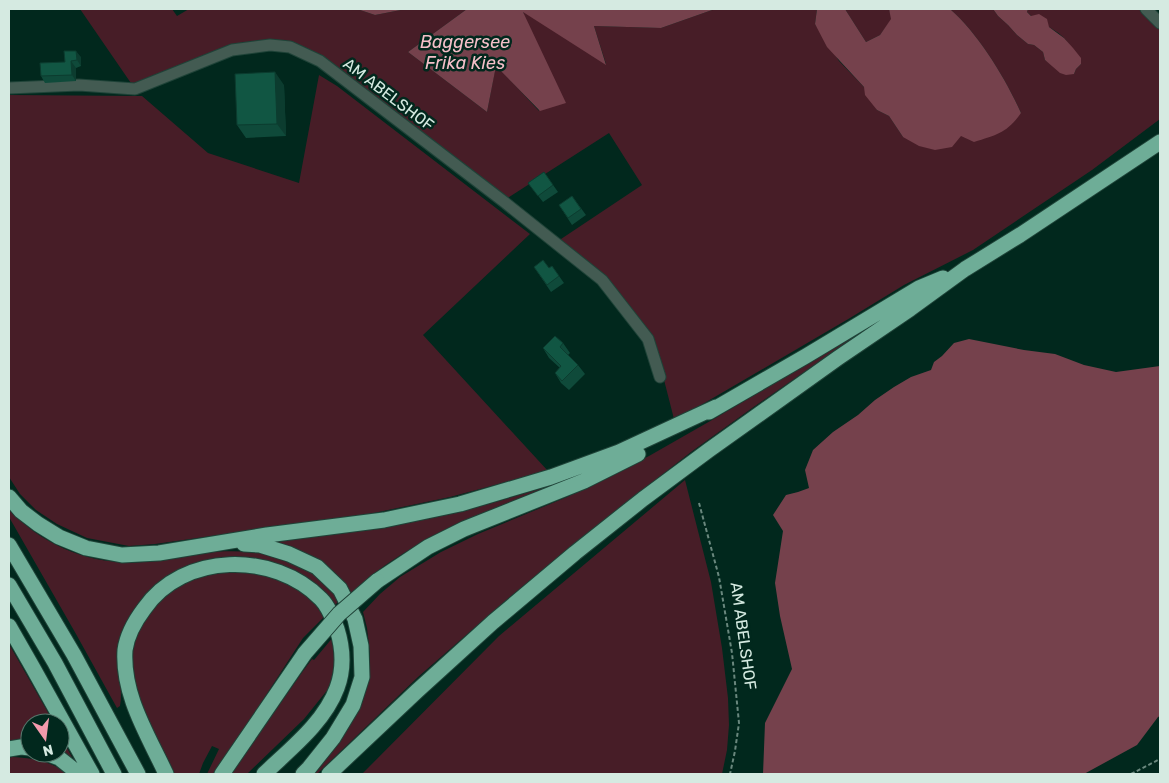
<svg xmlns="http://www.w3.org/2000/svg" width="1169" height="783" font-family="Rubik,sans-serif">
<rect width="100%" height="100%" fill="#01281d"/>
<!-- green -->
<path fill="#471d27" d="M80,9H172L177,16L189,9H357L375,15L406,9H467L408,52L487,112L496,65L539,111L523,11L606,64L594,26L661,28L715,9H817L815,24L839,61L864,87L877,110L889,116L903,137L961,136L1021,113C1006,79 978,33 950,9H993L998,16L1008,25L1017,35L1028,44L1034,45L1043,52L1045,60L1052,65L1074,74L1076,69L1081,64C1076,56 1070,44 1063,37C1053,27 1037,23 1027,12L1028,9H1146L1160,23V119L1092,170L973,250L904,285L850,318L701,405L674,419L663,376L648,339L602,280L555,243L642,185L609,133L503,201L320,61L291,47L232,50L135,89Z
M845,9H889L892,19L880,35L866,42Z
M319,75L337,86L530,234L423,335L548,471L450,497L369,514L155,544L129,546L87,538L57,524L36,510L20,494L9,477V95L142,96L208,153L299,183Z
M866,329L755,406L691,452L584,536L511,596L418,677L317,774H313L322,764L341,738L369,676L370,654L367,628L363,612L380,594L400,577L441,552L478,534L567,497L649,456L712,420Z
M685,480L711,582L722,648L728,698L729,725L727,750L722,774H362L499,636Z
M565,481C500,506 427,532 372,575C364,581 357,589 349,596L267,541C329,533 394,527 455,513C492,504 528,492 565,481Z
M9,509C42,546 93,566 143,562C163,561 183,555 203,553C236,549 278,551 307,568C321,576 330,589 340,600L334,606L243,560L150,591L121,676C120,686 122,696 120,706L117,708L76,634L9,517Z
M227,571L273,575L303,590L326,615L303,638L248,723L213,774H207L219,749L212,746L203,763L199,774H173C151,728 113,669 144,619C151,609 154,604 164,597C172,591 181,582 189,579C201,575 215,573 227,571Z
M334,636L336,650L333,680L329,688L304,719L247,774H231L303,671L312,659L314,660Z
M9,644L54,723H30V744H9Z
M60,735L74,761L60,752Z
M12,757C33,758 51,761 68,774H9V758Z"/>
<!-- water -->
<path fill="#75414c" d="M357,9H406L375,15Z
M467,9H715L661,28L594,26L606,65L523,12L566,103L540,111L496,66L487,112L408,52Z
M817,9H845L866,42L880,35L891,19L889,9H950C978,33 1006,79 1021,113C1007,133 997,135 974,142L961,136L952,147L935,150L919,146L903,137L889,116L877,110L865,95L864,87L827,47L815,24Z
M993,9H1028L1027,12L1031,16L1039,14L1047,19L1049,27L1064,38L1073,48L1081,58V64L1076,69L1074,74L1066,75L1060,73L1045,60L1043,52L1034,45L1028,44L1017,35L1008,25L998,16Z
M969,339L1024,350L1055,354L1084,365L1116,372L1160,366V716L1158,717L1137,745L1084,774H763L765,723L792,669L780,616L775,583L783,531L773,515L786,495L798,492L809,488L805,470L813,450L833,432L858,415L875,400L894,387L911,377L931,370L934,362L942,356L954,343Z"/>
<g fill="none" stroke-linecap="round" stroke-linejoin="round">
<!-- minor casing -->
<g stroke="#1f4338" stroke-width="13">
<path id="minor" d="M1146,9L1160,23
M9,88L79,85L135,89L232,50L270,45L290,47L320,61L503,201L602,280L648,339L660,377"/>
</g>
<!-- highway casing -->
<g stroke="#1f4338" stroke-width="17">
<path id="highway" d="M709,412L806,356L919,288L943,278
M9,497L21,511L38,524L59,537L86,548L122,555L159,553L267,535L384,520L460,504L551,477L619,452L716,407
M244,544L260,545L289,554L317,567L340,589L355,619L361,646L362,677L353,705L333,738L309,768L303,774
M9,545L74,655L138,774
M377,581L428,547L464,529L584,481L638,454
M9,585L55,663L114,774
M9,626L33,668L92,774
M9,749L21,747L30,748
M46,753L59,758L79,774
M166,774C148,735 122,695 125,650C127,635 135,621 144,609C183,552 274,551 321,599C329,607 333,619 337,629C343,648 344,669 337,688C324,723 290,749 264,774
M222,774L305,653
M329,774L417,691L493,622L575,553L643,499L709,450L838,358L910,309L965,269L1020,235L1160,142"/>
</g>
<!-- path -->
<path stroke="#6a887e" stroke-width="2" stroke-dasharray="4 2.5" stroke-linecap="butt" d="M699,503L719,577L732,653L739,723L735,751L730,774
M1131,774L1160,759"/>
<!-- minor -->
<use href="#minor" stroke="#435b52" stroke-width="11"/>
<!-- highway -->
<use href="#highway" stroke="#6ead97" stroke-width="15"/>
<!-- highway-bridge casing -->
<g stroke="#1f4338" stroke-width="17" stroke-linecap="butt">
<path id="highway-bridge" d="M305,653L339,614L377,581"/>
</g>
<!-- highway-bridge -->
<use href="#highway-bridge" stroke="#6ead97" stroke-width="15"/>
</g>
<!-- wall -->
<path fill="#0f4a3a" d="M81,57V66L76,68V81L45,83L41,76L65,62Z
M284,85L286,136L246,138L237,125Z
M544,172L558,192L543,202L528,183Z
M572,196L586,215L572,225L559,205Z
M552,266L564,283L551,292L534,267L549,268Z
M563,343L570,353L568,355L578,365L585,374L569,390L561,383L555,373L560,368L549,358L543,348Z"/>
<!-- shaded-wall -->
<path fill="#0c3c2f" d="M76,51L81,57V66L77,60Z
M71,61L76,68V81L72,75Z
M275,72L284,85L286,136L277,124Z"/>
<!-- building -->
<path fill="#115643" stroke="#0c3c2f" d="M64,51H76L77,60L71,61L72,75L41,76L40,63L65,62Z
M275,72L277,124L237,125L235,74Z
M544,172L553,185L538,196L528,183Z
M572,196L581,209L568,218L559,205Z
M543,260L549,268L552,266L559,276L547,285L534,267Z
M555,336L563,343L560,347L578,365L562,381L555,373L561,366L543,348Z"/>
<g text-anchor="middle" stroke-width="5" stroke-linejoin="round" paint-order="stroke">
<!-- street labels -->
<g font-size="16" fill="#d5eae1" stroke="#01281d">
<text transform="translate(389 94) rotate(37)" y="6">AM ABELSHOF</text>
<text transform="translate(744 636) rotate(82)" y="6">AM ABELSHOF</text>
</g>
<!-- water labels -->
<g font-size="18" font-style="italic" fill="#f4bfc8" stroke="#01281d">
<text x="465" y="48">Baggersee<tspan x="465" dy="21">Frika Kies</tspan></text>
</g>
</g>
<!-- border -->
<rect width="1169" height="783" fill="none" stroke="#d5eae1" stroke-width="20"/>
<!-- north arrow -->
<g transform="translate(45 738) rotate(166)"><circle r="24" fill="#01281d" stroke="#56766b"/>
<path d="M0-4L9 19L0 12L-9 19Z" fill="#f39aac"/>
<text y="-8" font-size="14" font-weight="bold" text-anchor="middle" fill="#d5eae1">N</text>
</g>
</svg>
